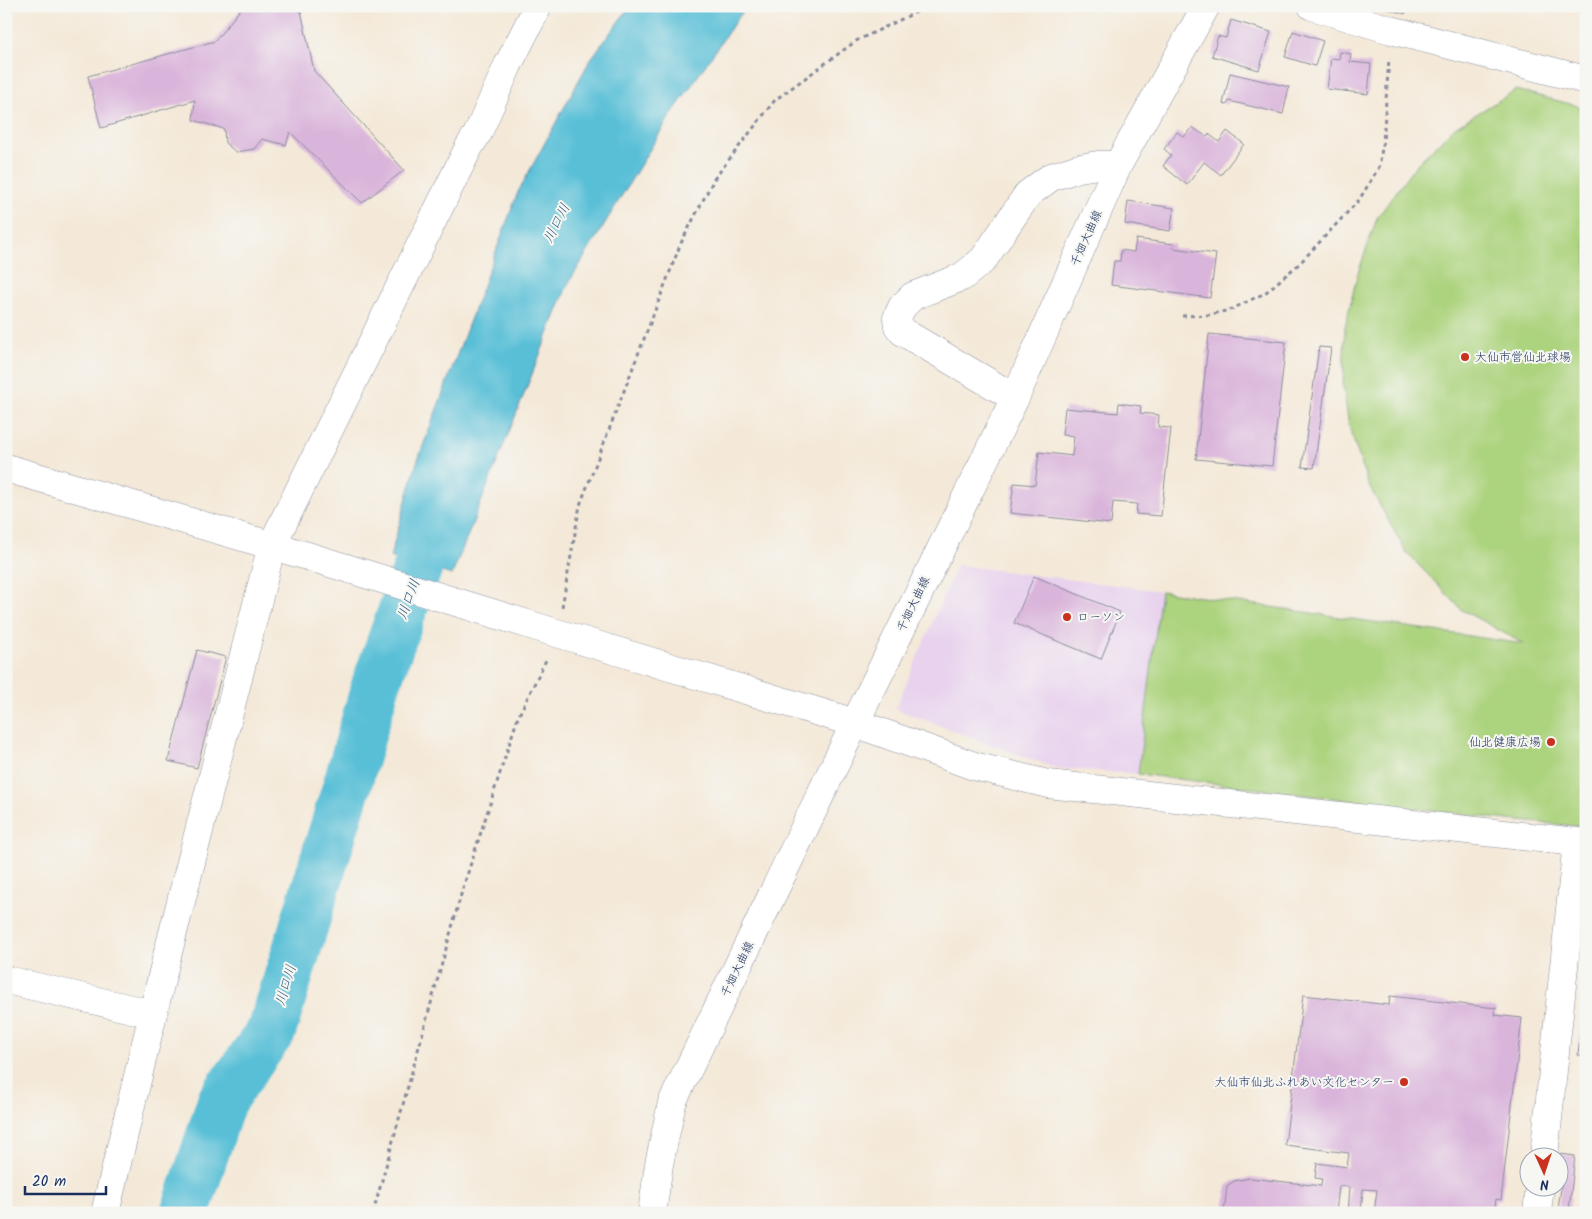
<svg xmlns="http://www.w3.org/2000/svg" width="1592" height="1219" font-family="Kalam,'Klee One',sans-serif">
<rect width="100%" height="100%" fill="#f6f6f2"/>
<filter id="ink" filterUnits="userSpaceOnUse"><feTurbulence type="fractalNoise" baseFrequency=".02" numOctaves="2"/><feDisplacementMap in="SourceGraphic" scale="10" xChannelSelector="R" yChannelSelector="G"/><feConvolveMatrix kernelMatrix="1 2 1 2 8 2 1 2 1" color-interpolation-filters="sRGB"/></filter>
<filter id="wash" filterUnits="userSpaceOnUse"><feTurbulence type="fractalNoise" baseFrequency=".0096" numOctaves="4" result="noise"/><feDisplacementMap in="SourceGraphic" scale="20" xChannelSelector="R" yChannelSelector="G"/><feGaussianBlur stdDeviation="1.12" result="paint"/><feColorMatrix in="noise" values="0 0 0 0 0 0 0 0 0 0 0 0 0 0 0 0 0 1.4 0 .05"/><feComposite in="paint" operator="in"/></filter>
<g filter="url(#wash)">
<rect width="100%" height="100%" fill="#f4e9d8"/>
<!-- built -->
<path fill="#e8d2ee" d="M957,565L1161,591L1138,774L1055,768L895,709Z"/>
<!-- green -->
<path fill="#acd37d" stroke="#64816e" d="M1516,90L1586,108V827L1508,820L1138,774L1161,591L1524,644L1462,610L1406,552L1368,484L1349,426L1343,386L1345,327L1357,276L1377,218L1416,165L1455,127Z"/>
<!-- water -->
<path fill="#59bfd7" stroke="#3a779a" d="M630,6H746L669,118L568,284L452,575L390,557L417,462L518,192L590,60Z"/>
<g fill="none" stroke-linecap="round" stroke-linejoin="round">
<!-- river -->
<path stroke="#59bfd7" stroke-width="49" d="M185,1213L222,1100L272,1030L346,789L376,684L441,503"/>
</g>
<g id="blocks">
<!-- building -->
<path fill="#dab5db" d="M243,6H281L301,11L314,71L404,170L362,203L290,132L286,145L262,139L254,149L236,152L225,143L224,129L193,120L195,100L101,128L88,76L215,41Z
M1385,6H1409L1405,14L1384,8Z
M1231,20L1271,32L1259,70L1212,56L1218,36L1226,38Z
M1293,31L1323,41L1315,66L1285,57Z
M1340,52L1351,54L1350,62L1371,64L1368,94L1327,89L1331,58L1339,59Z
M1230,73L1289,87L1283,114L1229,101L1227,105L1223,104Z
M1192,127L1207,137L1209,134L1219,142L1227,131L1244,144L1221,175L1204,162L1187,185L1163,166L1171,155L1164,149L1177,132L1184,137Z
M1128,201L1174,208L1170,231L1125,224Z
M1136,239L1174,244L1173,248L1216,254L1210,298L1111,285L1114,261H1120L1121,250L1134,252Z
M1209,334L1286,342L1272,466L1196,459Z
M1319,347L1331,348L1314,468L1302,467Z
M1119,403L1141,406L1140,413L1159,415L1158,427L1171,428L1161,516L1136,514L1137,504L1113,502L1111,524L1010,513L1014,483L1035,485L1039,452L1072,456L1074,436L1062,435L1065,408L1118,413Z
M1034,576L1120,612L1101,659L1014,623Z
M197,650L226,657L197,768L168,761Z
M1303,995L1389,1005L1390,996L1496,1008L1495,1015L1522,1018L1501,1200L1496,1199L1494,1213H1374L1377,1190L1363,1189L1361,1213H1348L1350,1187L1339,1186L1336,1213H1224L1227,1186L1234,1181L1250,1178L1321,1186L1322,1179L1315,1178L1317,1163L1347,1167L1349,1153L1285,1145Z
M1583,1013H1586V1056L1578,1055Z
M1560,1154L1575,1156L1569,1211L1558,1210L1561,1188Z"/>
</g>
</g>
<g filter="url(#ink)">
<use href="#blocks" fill-opacity="0" stroke="#888c9b" stroke-width="1"/>
<g fill="none" stroke-linecap="round" stroke-linejoin="round">
<!-- minor casing -->
<g stroke="#888c9b" stroke-width="29">
<path id="minor" d="M1312,6L1391,30L1586,80
M1015,398L903,332L898,326L897,318L902,307L913,296L962,277L983,260L1028,194L1051,177L1079,168L1098,165H1118
M11,981L153,1014
M1544,1156L1577,843
M105,1213L164,968L272,545L469,147L478,133L508,65L538,6
M1537,1213L1540,1186"/>
</g>
<!-- tertiary casing -->
<g stroke="#888c9b" stroke-width="29">
<path id="tertiary" d="M6,468L304,555L537,627L855,723L974,766L1048,784L1586,843"/>
</g>
<!-- secondary casing -->
<g stroke="#888c9b" stroke-width="29">
<path id="secondary" d="M652,1213L659,1164L672,1103L855,723L1015,398L1118,165L1206,6"/>
</g>
<!-- path -->
<path stroke="#888c9b" stroke-width="3" stroke-dasharray="4 4" stroke-linecap="butt" d="M1182,316L1208,315L1230,310L1265,293L1300,263L1359,200L1379,167L1383,142L1389,58
M562,607L580,505L681,243L714,179L775,100L856,41L929,6
M373,1213L462,891L518,717L547,658"/>
<!-- minor -->
<use href="#minor" stroke="#fff" stroke-width="28"/>
<!-- tertiary -->
<use href="#tertiary" stroke="#fff" stroke-width="28"/>
<!-- secondary -->
<use href="#secondary" stroke="#fff" stroke-width="28"/>
</g>
</g>
<!-- markers -->
<g fill="#c8321e" stroke="#f6f6f2" stroke-width="2">
<circle cx="1465" cy="357" r="5"/>
<circle cx="1067" cy="617" r="5"/>
<circle cx="1551" cy="742" r="5"/>
<circle cx="1404" cy="1082" r="5"/>
</g>
<g text-anchor="middle" stroke-width="4" stroke-linejoin="round" paint-order="stroke">
<!-- street labels -->
<g font-size="12" fill="#1b2f5e" stroke="#f6f6f2">
<text transform="translate(1086 238) rotate(-66)" y="4">千畑大曲線</text>
<text transform="translate(913 604) rotate(-64)" y="4">千畑大曲線</text>
<text transform="translate(737 969) rotate(-64)" y="4">千畑大曲線</text>
</g>
<!-- poi labels -->
<g font-size="12" fill="#1b2f5e" stroke="#f6f6f2" text-anchor="start">
<text x="1475" y="361">大仙市営仙北球場</text>
<text x="1077" y="621">ローソン</text>
<text x="1541" y="746" text-anchor="end">仙北健康広場</text>
<text x="1394" y="1086" text-anchor="end">大仙市仙北ふれあい文化センター</text>
</g>
<!-- water labels -->
<g font-size="14" font-style="italic" fill="#2e5a82" stroke="#f6f6f2">
<text transform="translate(556 223) rotate(-63)" y="5">川口川</text>
<text transform="translate(408 599) rotate(-70)" y="5">川口川</text>
<text transform="translate(285 985) rotate(-73)" y="5">川口川</text>
</g>
</g>
<!-- margin -->
<rect width="1592" height="1219" fill="none" stroke="#f6f6f2" stroke-width="25"/>
<!-- north arrow -->
<g transform="translate(1544 1172) rotate(177)"><circle r="24" fill="#f6f6f2" stroke="#9ea6b7"/>
<path d="M0-4L9 19L0 12L-9 19Z" fill="#c8321e"/>
<text y="-8" font-size="14" font-weight="bold" text-anchor="middle" fill="#1b2f5e">N</text>
</g>
<!-- scale -->
<path d="M25 1186v8h81v-8" fill="none" stroke="#1b2f5e" stroke-width="2.5"/>
<text x="32" y="1186" font-size="15" fill="#1b2f5e" stroke="#f6f6f2" stroke-width="4" paint-order="stroke">20 m</text>
</svg>
